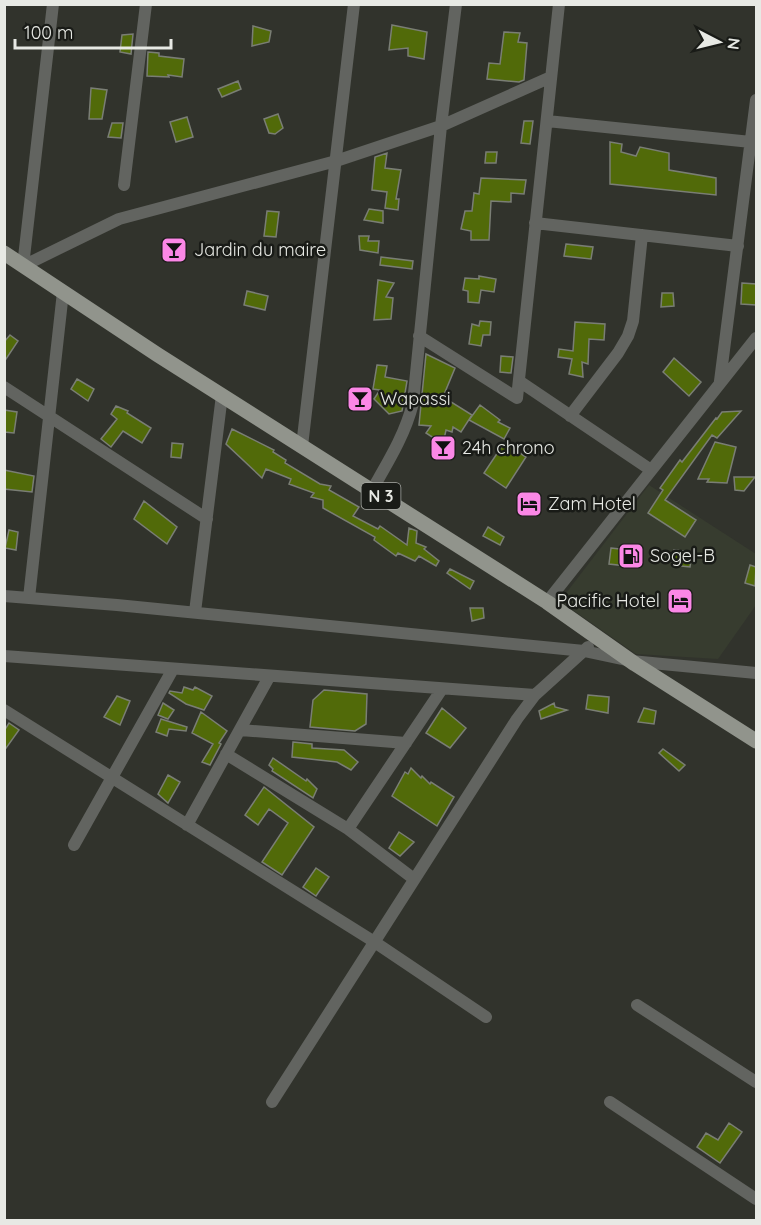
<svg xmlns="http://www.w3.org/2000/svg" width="761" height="1225" font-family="Quicksand,sans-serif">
<rect width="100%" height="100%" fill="#31332c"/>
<!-- built -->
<path fill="#373c2f" d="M649,485L756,554V605L718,659L636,654L560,601Z"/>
<!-- building -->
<path fill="#516a09" stroke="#7a7e75" stroke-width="1.5" d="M392,25L427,32L424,59L408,56V48L389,50Z
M253,26L271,31L269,42L252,46Z
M504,32L520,33L518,42L527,43L524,80L519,82L487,79L489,63L500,64Z
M133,34L131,54L120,52L122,35Z
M148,52L159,53V56L184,59L182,77L168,75L169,77L147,76Z
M238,81L241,89L222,97L218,89Z
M91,88L107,90L102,119H89Z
M278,114L283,128L275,134L269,133L264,119Z
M187,117L193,137L176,142L170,122Z
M524,121H533L530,144L521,143Z
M112,123H123L121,138L108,137Z
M610,142L622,144L621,152L636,156L640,147L669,153V170L716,178V195L610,184Z
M486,152H497L496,163H485Z
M387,153L385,168L401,170L396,199H399L398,210L385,208L387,192L372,190L375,157Z
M481,178L526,180L524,194L511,193V202L491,201L489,240H471V231L461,229L465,211H472L474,193L479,194Z
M369,209L383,211V223L364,220Z
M267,211L279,212L276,237L264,236Z
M359,236H369L368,241H379L378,253L360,250Z
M566,244L593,247L591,259L564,256Z
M381,257L413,261L412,269L380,265Z
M479,276L496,279L494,292L481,290L479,303L468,302V291L463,290L465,278L479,279Z
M378,280L394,283L386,297L393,298L391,319L374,320Z
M742,283L756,284V305L741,304Z
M247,291L268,296L265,310L244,305Z
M662,293H673L674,306L661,307Z
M480,321L491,322L490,335H483L481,346L469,344L472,324L479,326Z
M575,322L605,324L604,340L589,339L588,364L582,362L583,377L569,374L572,359L558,357L559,349L573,351Z
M10,335L18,341L4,362V342Z
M426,354L455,368L443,397L472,415L461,432L453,427L452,432L446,430L443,444L426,433L431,426L419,425Z
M501,356L513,357L511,373L500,372Z
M674,358L701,382L689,396L663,372Z
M377,365L387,366L385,377L407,381L402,411L389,414L374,399L380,390L373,389Z
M77,379L94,389L88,401L71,389Z
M480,405L500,420L498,422L510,428L504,439L469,420Z
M116,406L128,411L127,413L151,428L142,443L123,431L111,447L101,439L117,419L111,414Z
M4,410L17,412L14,433L4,432Z
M741,411L717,438L712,435L665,500L696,520L685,537L648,513L663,490L660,488L680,460L682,462L716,418L717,419L722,412Z
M232,429L274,450L273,452L286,460L285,463L320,484L331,486L329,490L359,507L353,516L378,529L380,526L407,545L409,528L417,531L416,543L426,547L424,549L439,561L436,566L419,556L415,561L398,553L396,556L374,540L375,537L323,508V500L311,497L314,493L289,484L291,479L266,469L262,478L226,444Z
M715,442L736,447L727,483L707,482L709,479H698Z
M172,443L183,444L181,458L171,457Z
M504,443L526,457L506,488L484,473Z
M4,470L34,476L32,492L4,489Z
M734,477H755L744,491L735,490Z
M144,501L177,527L167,544L134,519Z
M488,527L504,537L500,545L483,536Z
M9,530L18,532L16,550L5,548Z
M611,548L637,551L635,567L609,564Z
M674,550L692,552L690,567L672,565Z
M750,565L756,567L755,586L745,583Z
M450,569L474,581L470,589L447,573Z
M470,608H483L484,618L472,621Z
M184,687L193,690L195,687L212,696L204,710L186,704L169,693L170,691L182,693Z
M324,690L367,694L366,724L355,731L310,727L313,700Z
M588,695L609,697L608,713L586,709Z
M117,696L130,701L120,725L104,717Z
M163,703L174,710L168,719L158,715Z
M554,703L555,707L567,710L541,719L539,711Z
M442,708L466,728L450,748L426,733Z
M644,708L656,711L654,724L638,722Z
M201,712L227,731L219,743L221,744L210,765L202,762L213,744L192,733Z
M161,719L187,727L186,731L169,729L167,736L156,732Z
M9,723L19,730L4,751V731Z
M293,742L312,744V748L344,750L358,762L351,770L337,762L292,757Z
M663,749L685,765L679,771L659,753Z
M273,758L306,781L307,779L317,789L313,798L272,771L273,769L269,765Z
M411,768L421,778L422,776L430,784L431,782L454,797L437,826L392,796L405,772L408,774Z
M168,775L180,782L168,803L158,794Z
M264,787L314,827L282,875L262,862L288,823L269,809L258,825L245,815Z
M399,832L414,842L400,856L389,848Z
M316,868L329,877L316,896L303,887Z
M729,1123L742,1132L720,1163L697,1147L706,1133L718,1140Z"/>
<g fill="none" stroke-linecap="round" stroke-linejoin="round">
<!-- minor -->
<path stroke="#626460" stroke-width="12" d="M547,121L751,142
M124,185L146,4
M535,223L738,246
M23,266L119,219L336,161L441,126L551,77
M23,266L53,4
M419,336L517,398L559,4
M519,381L651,470
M720,381L756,100
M4,387L207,519
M570,416L618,353L628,336L633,321L642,235
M302,446L354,4
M372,490C388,462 405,435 413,403L441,126L456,4
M4,596L117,605L584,651L631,661L756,673
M29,598L63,292
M547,602L756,338
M195,612L222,395
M4,656L535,695
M4,710L373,941L486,1017
M240,730L406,743
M226,754L348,829L414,879
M187,825L269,677
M348,829L442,689
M74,845L173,669
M637,1005L756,1082
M272,1102L517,719L535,695L588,647
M610,1102L756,1199"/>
<!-- major -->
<path stroke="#91948c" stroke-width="15" d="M4,253L158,355L547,602L635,664L756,741"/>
</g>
<!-- icons -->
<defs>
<g id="bar-square" transform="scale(1.35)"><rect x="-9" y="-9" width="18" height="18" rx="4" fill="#fb87e6" stroke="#191b17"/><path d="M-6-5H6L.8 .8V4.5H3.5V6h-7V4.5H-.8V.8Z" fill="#111"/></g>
<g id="hotel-square" transform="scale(1.35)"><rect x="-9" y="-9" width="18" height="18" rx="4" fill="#fb87e6" stroke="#191b17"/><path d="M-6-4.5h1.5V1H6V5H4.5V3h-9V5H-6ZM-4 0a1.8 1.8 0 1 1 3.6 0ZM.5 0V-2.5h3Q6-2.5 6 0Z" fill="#111"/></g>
<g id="fuel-square" transform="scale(1.35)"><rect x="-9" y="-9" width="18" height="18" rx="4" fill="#fb87e6" stroke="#191b17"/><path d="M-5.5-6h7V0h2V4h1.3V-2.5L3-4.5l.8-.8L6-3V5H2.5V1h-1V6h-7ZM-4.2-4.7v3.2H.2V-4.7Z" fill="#111"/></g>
</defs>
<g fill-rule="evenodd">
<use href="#bar-square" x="174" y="250"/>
<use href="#bar-square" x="360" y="399"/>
<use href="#bar-square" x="443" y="448"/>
<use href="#hotel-square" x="529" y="504"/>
<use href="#fuel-square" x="631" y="556"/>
<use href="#hotel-square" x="680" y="601"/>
</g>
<g text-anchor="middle" stroke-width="5" stroke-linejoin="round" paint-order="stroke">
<!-- shield labels -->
<rect fill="#191b17" stroke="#a9aba6" stroke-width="1.5" x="361.5" y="483" width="39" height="26" rx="4.5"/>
<g font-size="16" font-weight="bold" fill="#e7e9e4">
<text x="381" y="502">N 3</text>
</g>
<!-- poi labels -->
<g font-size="18" fill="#e7e9e4" stroke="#191b17" text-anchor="start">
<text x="194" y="256">Jardin du maire</text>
<text x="380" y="405">Wapassi</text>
<text x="462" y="454">24h chrono</text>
<text x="548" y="510">Zam Hotel</text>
<text x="650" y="562">Sogel-B</text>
<text x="660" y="607" text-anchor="end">Pacific Hotel</text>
</g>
</g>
<!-- border -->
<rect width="761" height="1225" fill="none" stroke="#e7e9e4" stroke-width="12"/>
<!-- north arrow -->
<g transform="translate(719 42) rotate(97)" stroke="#191b17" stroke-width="4.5" paint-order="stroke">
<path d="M0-4.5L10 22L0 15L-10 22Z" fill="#e7e9e4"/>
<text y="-9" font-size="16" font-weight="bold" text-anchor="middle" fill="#e7e9e4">N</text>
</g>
<!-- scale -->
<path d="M15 39v9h156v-9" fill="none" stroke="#e7e9e4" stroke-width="3"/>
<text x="24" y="39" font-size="18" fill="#e7e9e4" stroke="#191b17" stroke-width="4.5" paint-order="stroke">100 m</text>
</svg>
